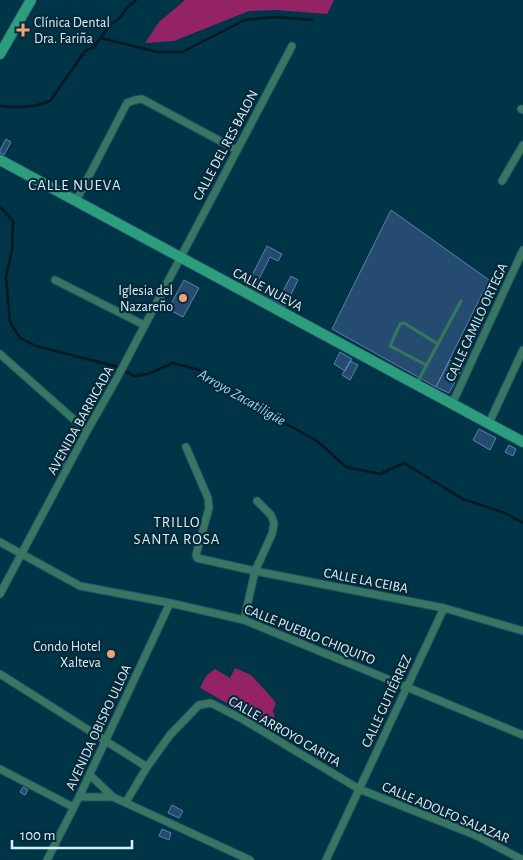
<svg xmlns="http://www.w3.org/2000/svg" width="523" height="860" font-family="'Alegreya Sans',sans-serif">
<rect width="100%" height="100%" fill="#003447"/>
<!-- green -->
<path fill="#942365" d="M185,0H334L327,14L277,10L249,11L174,41L145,43L159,22Z
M235,668L251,675L273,699L276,704L273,710L276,724L273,729L200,688L206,676L215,669L230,678Z"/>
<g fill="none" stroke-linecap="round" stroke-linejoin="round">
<!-- stream -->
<path stroke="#041922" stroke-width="2.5" d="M101,38L157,52H182L245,20L276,17L312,20
M0,106C17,108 35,108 50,101L85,51L94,47L110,25L119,19L127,8L136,0
M0,207L13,221L12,250L6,277L10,322L20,338L36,346L118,367L134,376L148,374L173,363L199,370L212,380L272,416L317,441L346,467L380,474L404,463L463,499L505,513L523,523"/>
</g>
<!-- building -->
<path fill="#264b70" stroke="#5a82aa" d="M6,139L11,142L4,155L0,153V150Z
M391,210L489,280L436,387L332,329Z
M267,246L282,254L278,261L270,257L257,283L281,295L291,276L298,280L285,307L246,287Z
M184,280L199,288L183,317L168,309Z
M340,352L352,359L345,371L334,364Z
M450,360L463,367L449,393L436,387Z
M350,361L358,365L350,380L342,375Z
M479,429L496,438L490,450L473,440Z
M509,445L516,449L513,456L505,452Z
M57,456L66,461L63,467L53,461Z
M23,787L28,790L25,795L20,792Z
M172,805L183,811L179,818L168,813Z
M162,829L171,833L169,840L159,836Z"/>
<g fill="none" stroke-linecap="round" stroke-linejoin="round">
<!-- lane casing -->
<g stroke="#225264" stroke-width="5.5">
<path id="lane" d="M426,365L390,346L400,324L404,323L438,344
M417,383L461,301"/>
</g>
<!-- street casing -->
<g stroke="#225264" stroke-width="9">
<path id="street" d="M521,109L523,110
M502,181L523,145
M76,201L127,103L135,100L142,99L237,150
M55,280L144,325
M0,354L87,431
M452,404L523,250
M489,423L523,350
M186,447L208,498L209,508L196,555L197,558L255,571L444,608L523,631
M0,542L80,586L170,603L244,620L523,735
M0,594L87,431L117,378L292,46
M244,620L255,571L272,534L274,523L271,515L257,501
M0,674L147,767
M0,769L73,807
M90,775L113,797L250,860
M79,797H113
M126,802L147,767L170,735L199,705L211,703L244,720L359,789L475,835L523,860
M47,860L79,797L170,603
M326,860L444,608"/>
</g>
<!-- secondary casing -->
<g stroke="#225264" stroke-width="12">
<path id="secondary" d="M0,54L31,0
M0,160L523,442"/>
</g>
<!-- lane -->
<use href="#lane" stroke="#377662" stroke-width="3"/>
<!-- street -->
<use href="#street" stroke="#377662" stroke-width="7"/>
<!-- secondary -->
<use href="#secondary" stroke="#2c9e7e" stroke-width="10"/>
</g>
<!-- markers -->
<g fill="#efa378" stroke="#072937" stroke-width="2">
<path d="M20.5 22.5h5v5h5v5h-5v5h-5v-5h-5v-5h5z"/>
<circle cx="183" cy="298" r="5"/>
<circle cx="111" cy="654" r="5"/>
</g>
<g text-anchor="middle" stroke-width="4.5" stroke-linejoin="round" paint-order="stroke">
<!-- poi labels -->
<g font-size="14" fill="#d7effc" stroke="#072937" text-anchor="end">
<text x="34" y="27" text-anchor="start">Clínica Dental<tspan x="34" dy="16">Dra. Fariña</tspan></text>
<text x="173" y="295">Iglesia del<tspan x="173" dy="16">Nazareño</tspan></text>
<text x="101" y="651">Condo Hotel<tspan x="101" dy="16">Xalteva</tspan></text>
</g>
<!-- street labels -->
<g font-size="14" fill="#d7effc" stroke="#072937">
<text transform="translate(225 145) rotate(-62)" y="5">CALLE DEL RES BALON</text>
<text transform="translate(268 289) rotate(28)" y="5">CALLE NUEVA</text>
<text transform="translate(476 322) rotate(-65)" y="5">CALLE CAMILO ORTEGA</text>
<text transform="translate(80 420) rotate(-61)" y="5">AVENIDA BARRICADA</text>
<text transform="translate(366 580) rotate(11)" y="5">CALLE LA CEIBA</text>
<text transform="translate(310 634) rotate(22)" y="5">CALLE PUEBLO CHIQUITO</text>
<text transform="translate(386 701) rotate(-65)" y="5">CALLE GUTIÉRREZ</text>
<text transform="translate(98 727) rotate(-65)" y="5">AVENIDA OBISPO ULLOA</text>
<text transform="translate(285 731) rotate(30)" y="5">CALLE ARROYO CARITA</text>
<text transform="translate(446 812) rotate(23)" y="5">CALLE ADOLFO SALAZAR</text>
</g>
<!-- neighbourhood labels -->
<g font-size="15" letter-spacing="1" fill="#d7effc" stroke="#072937">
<text x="75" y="190">CALLE NUEVA</text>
<text x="177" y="527">TRILLO<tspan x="177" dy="17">SANTA ROSA</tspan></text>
</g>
<!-- water labels -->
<g font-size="15" font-style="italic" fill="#98d7f6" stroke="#072937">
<text transform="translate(242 397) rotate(30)" y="5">Arroyo Zacatiligüe</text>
</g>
</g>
<!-- scale -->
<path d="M12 840v8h120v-8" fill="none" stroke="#d7effc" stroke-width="2.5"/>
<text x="20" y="840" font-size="15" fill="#d7effc" stroke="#072937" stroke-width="4" paint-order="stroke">100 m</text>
</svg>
